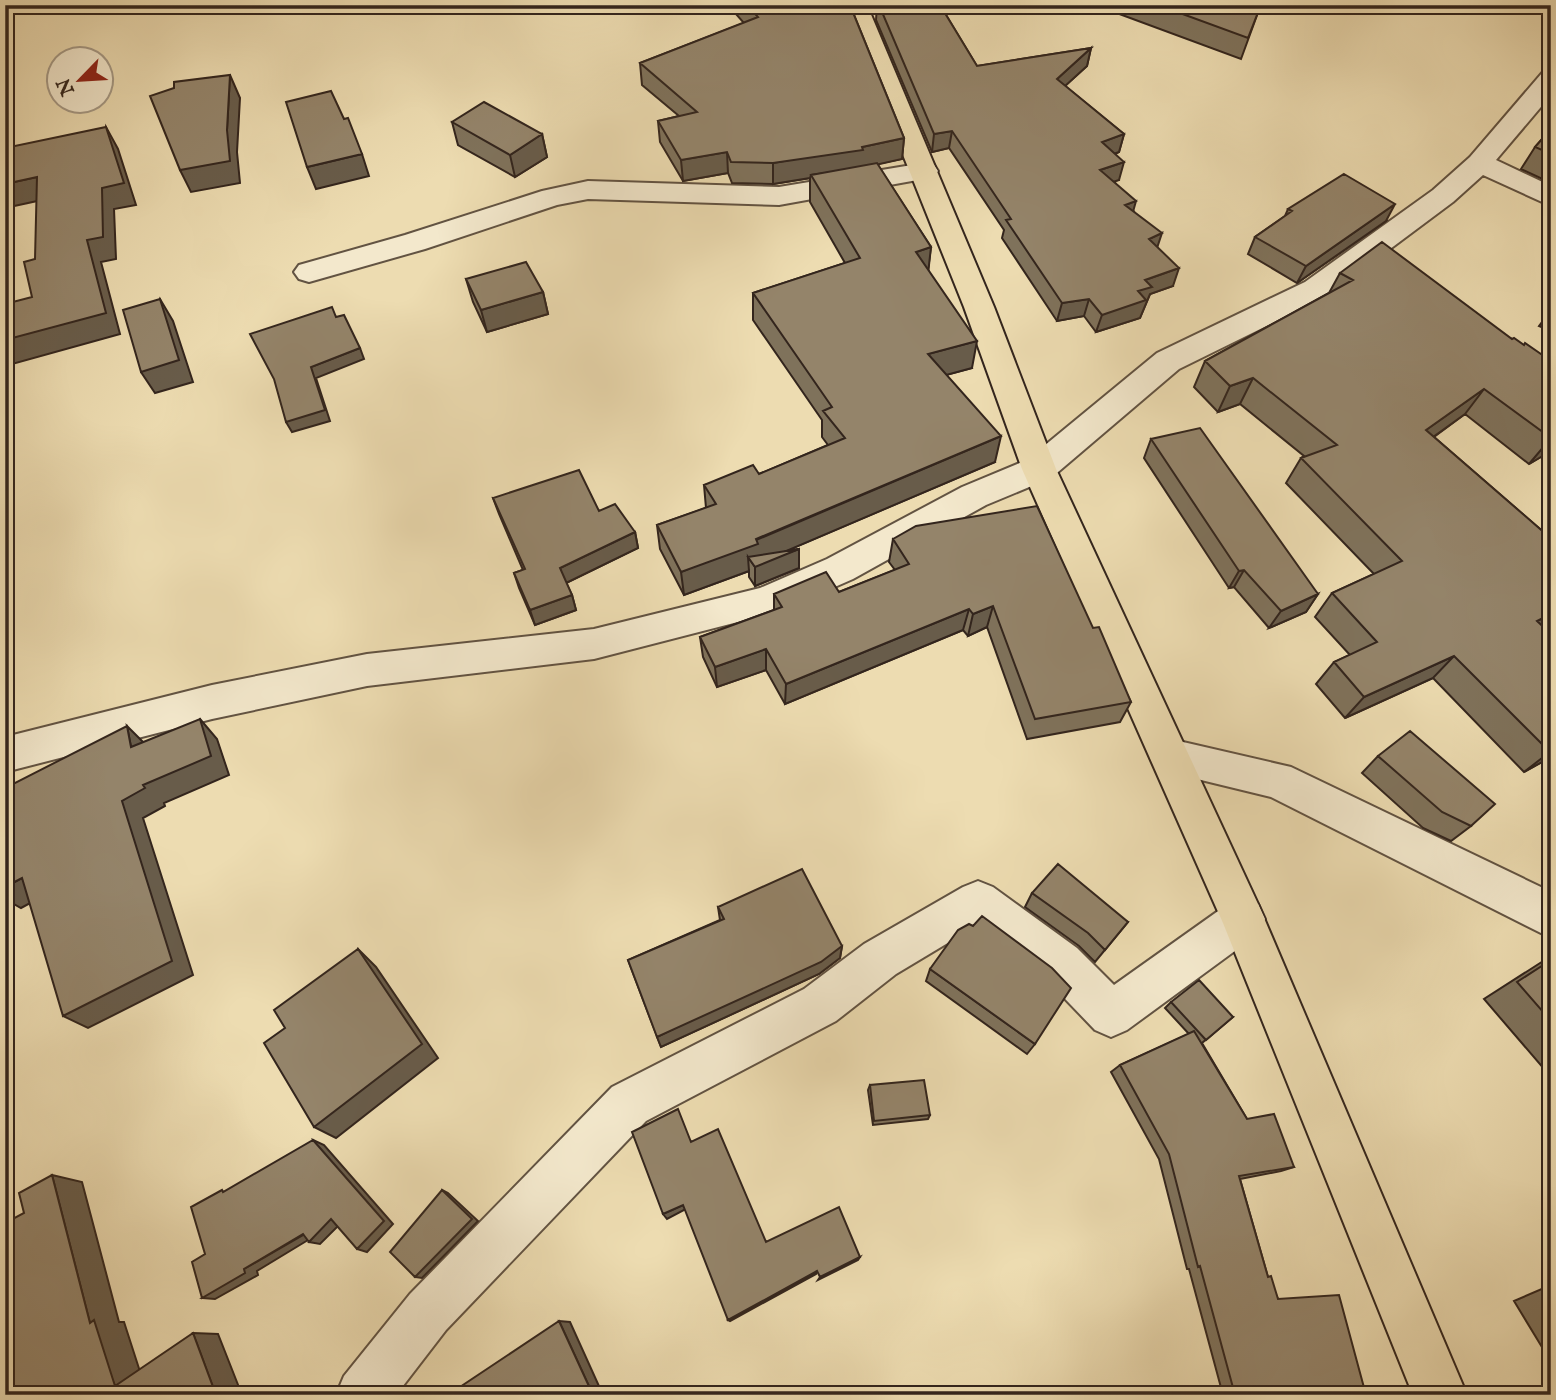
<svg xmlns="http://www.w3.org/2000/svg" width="1556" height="1400" font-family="'IM FELL English',serif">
<rect width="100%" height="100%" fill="#eddcb1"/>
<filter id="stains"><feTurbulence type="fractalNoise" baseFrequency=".00286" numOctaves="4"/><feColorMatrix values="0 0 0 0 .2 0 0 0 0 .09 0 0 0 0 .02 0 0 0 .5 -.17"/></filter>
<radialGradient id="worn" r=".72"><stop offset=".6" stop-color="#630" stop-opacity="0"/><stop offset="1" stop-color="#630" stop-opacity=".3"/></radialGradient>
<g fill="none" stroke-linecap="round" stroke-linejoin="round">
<!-- minor casing -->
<g stroke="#625342" stroke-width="4">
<path id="minor" d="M1551,70V95L1496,160L1551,186V206L1483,175L1453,202L1327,296L1179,369L1051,478L986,505L853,579L780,611L594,659L367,686L212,719L5,772V737L212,685L367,654L594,629L760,588L827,559L962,487L1027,460L1157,353L1305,282L1433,190L1470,157L1542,73Z
M924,163L934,165L938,171L934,177L779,205L588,199L557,205L425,249L309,282L299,279L294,272L299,265L405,235L542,191L588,181L779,187Z
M1170,739L1291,767L1543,888L1551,892V938L1271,797L1156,769L1150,757L1156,745Z
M978,881L993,887L1077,948L1114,985L1228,904L1243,898L1258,904L1265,919L1258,934L1127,1030L1111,1037L1095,1030L1045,978L976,926L896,974L836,1021L646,1121L446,1330L396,1395H336L344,1376L410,1294L612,1087L804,989L864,944L963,887Z"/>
</g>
<!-- major casing -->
<g stroke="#33251d" stroke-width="4">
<path id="major" d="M843,5H867L994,307L1056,469L1258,904L1467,1395H1413L1223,923L1022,469L964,307Z"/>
</g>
<!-- minor -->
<use href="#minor" fill="#f3e8cc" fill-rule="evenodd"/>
<!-- major -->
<use href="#major" fill="#eddcb1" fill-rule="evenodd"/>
</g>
<!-- wall -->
<path fill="#7f725b" stroke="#33251d" stroke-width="2" d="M728,5H850L904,138L902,159L877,164L931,247L928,270L972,368L946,375L995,462L788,550L799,549V568L755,586L749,577V571L684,595L660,549L657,525L706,508L704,485L759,474L828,445L822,437V420L753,320V293L845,263L810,202V178L773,184L732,183L728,173L683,181L660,142L658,121L679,116L642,85L640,63L744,23Z
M877,5H940L977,66L1091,48L1087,66L1065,86L1124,134L1119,152L1115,154L1119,180L1114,181L1157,247L1173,286L1150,294L1140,318L1096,332L1084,316L1057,321L1002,238L1004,230L949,148L932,152L876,20Z
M1095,5H1256L1260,7L1241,59Z
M452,122L542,134L547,157L515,177L458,145Z
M1551,129V183L1521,169L1535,147Z
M1288,209L1386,221L1297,283L1248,254L1255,237L1285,216Z
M1340,273L1512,339L1551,361V451L1529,464L1465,414L1434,437L1547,535L1551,533V624L1544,628L1551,634V757L1524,772L1433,678L1345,718L1316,684L1334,662L1350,655L1315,617L1332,593L1374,574L1286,483L1301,458L1304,456L1240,404L1218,412L1194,387L1205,361L1329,293Z
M466,279L543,292L548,314L487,332L473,302Z
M1551,310V331L1539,326Z
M1151,439L1318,594L1306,612L1269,628L1234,587L1229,588L1144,458Z
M493,498L599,511L635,532L638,548L566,583L572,595L576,610L535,625L519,588L514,573L523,570L499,514Z
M893,539L1093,628L1131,702L1120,722L1027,739L987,627L968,636L963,630L785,704L766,670L717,687L703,657L700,637L774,610V594L839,592L895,570L889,562Z
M1378,756L1471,826L1451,841L1423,828L1362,773Z
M1032,893L1128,922L1095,962L1079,946L1025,907Z
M718,907L842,946L840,958L819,974L661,1047L628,960L720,920Z
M1551,956V1077L1484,999Z
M930,969L1035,1044L1027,1054L926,981Z
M1171,1002L1233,1017L1202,1043L1247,1119L1294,1167L1281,1171L1240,1179L1268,1277L1278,1299L1366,1395H1223L1189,1269H1187L1159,1159L1111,1072L1120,1065L1189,1034L1165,1008Z
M870,1085L930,1115L928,1119L873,1125L868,1090Z
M1551,1285V1362L1514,1301Z"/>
<!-- shaded-wall -->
<path fill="#685c4a" stroke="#33251d" stroke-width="2" d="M1091,48L1087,66L1053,97L1057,79Z
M230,75L240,98L237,152L240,183L191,192L180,170L227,130Z
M106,127L118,149L136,205L114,209L116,259L101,262L120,334L5,366V340L87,240L102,188Z
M952,131L949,148L932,152L934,134Z
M542,134L547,157L515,177L510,155Z
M1124,134L1119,152L1097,160L1102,142Z
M904,138L902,159L862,168L811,175L810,178L773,184V163L862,147Z
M727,152L728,173L683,181L681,160Z
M362,154L369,176L316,189L307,167Z
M1124,162L1119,180L1095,188L1100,170Z
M37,177L51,198L5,208V184Z
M1136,201L1131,219L1125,205Z
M1395,204L1386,221L1297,283L1306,266Z
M1162,233L1156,251L1149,239Z
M931,247L928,274L916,252Z
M1179,268L1173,286L1150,294L1140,318L1096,332L1102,315L1138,291L1145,280Z
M543,292L548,314L487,332L481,310Z
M160,299L173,321L193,382L155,393L141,372Z
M1089,299L1084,316L1057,321L1062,303Z
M977,341L972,368L924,381L928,354Z
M360,348L364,359L316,378L330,421L292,432L286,422L311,367Z
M1253,378L1240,404L1218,412L1230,386Z
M1484,389L1465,414L1408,455L1426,430Z
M1001,436L995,462L758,563L799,549V568L755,586V567L748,557L749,571L684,595L681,572Z
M1551,438V451L1529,464Z
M635,532L638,548L564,584L560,568Z
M1244,570L1234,587L1229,588L1239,571Z
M1318,594L1306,612L1269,628L1281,611Z
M572,595L576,610L535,625L530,610Z
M993,606L987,627L968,636L973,614Z
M969,609L963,630L785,704L786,684Z
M1551,614V624L1514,643L1537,621Z
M766,649V670L717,687L715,667Z
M1454,656L1433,678L1345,718L1364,697Z
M200,719L217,739L229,775L164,803L165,806L143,818L193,975L88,1028L63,1016L122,801L143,785Z
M127,726L147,746L131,747Z
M1551,751V757L1524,772Z
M22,878L47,894L21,908L5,899V887Z
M842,946L840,958L819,974L661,1047L657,1037Z
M358,949L376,967L438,1058L336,1138L314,1127Z
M313,1140L324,1145L393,1224L367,1252L357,1249Z
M52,1175L82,1182L119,1322H124L144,1384L115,1386L90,1323Z
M442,1190L448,1193L478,1221L422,1278L415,1277Z
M683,1205L686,1209L667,1219L663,1214Z
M331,1219L342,1222L320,1244L309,1242L313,1237L257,1271L258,1275L215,1299L202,1298L244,1269Z
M860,1257L858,1260L818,1280L820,1277Z
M817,1271L816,1274L730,1321L728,1320Z
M559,1321L570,1322L603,1395H593Z
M193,1333L218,1334L242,1395H216Z
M268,1390L270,1395H246L245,1392Z"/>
<!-- building -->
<path fill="#94846a" stroke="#33251d" stroke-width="2" d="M747,5H850L904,138L862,147L863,150L773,163L731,162L727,152L681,160L658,121L697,112L640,63L758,17Z
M879,5H940L977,66L1091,48L1057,79L1124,134L1102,142L1124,162L1100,170L1136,201L1125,205L1162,233L1149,239L1179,268L1145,280L1152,287L1138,291L1146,300L1102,315L1089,299L1062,303L1006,220L1011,219L952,131L934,134Z
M1158,5H1256L1260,7L1248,38Z
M230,75L227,130L230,161L180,170L150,96L174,88V82Z
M331,91L344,119L348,118L362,154L307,167L286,102Z
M484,102L542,134L510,155L452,122Z
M106,127L124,183L102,188L103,237L87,240L106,313L5,340V304L32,297L24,262L35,259L37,177L5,184V148Z
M1551,129V154L1535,147Z
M877,163L931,247L916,252L977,341L928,354L1001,436L756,539L758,544L681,572L657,525L716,504L704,485L753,465L759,474L845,438L823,411L832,407L753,293L860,258L811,175Z
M1344,174L1395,204L1306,266L1255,237L1292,211L1288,209Z
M1382,242L1512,339L1514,338L1524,345L1525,343L1551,361V438L1484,389L1426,430L1547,535L1551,533V614L1537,621L1551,634V751L1550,752L1454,656L1364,697L1334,662L1377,642L1332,593L1402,561L1301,458L1337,445L1253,378L1230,386L1205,361L1353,280L1340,273Z
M526,262L543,292L481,310L466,279Z
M160,299L179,360L141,372L123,310Z
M332,307L336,317L344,315L360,348L311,367L325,410L286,422L274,379L250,334Z
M1200,428L1318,594L1281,611L1244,570L1239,571L1151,439Z
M579,470L599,511L615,504L635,532L560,568L572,595L530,610L514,573L525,569L493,498Z
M1037,506L1093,628L1099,627L1131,702L1035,719L993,606L973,614L969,609L786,684L766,649L715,667L700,637L782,607L774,594L826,572L839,592L909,564L893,539L916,526Z
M799,549L755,567L748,557Z
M200,719L211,756L143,785L145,788L122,801L172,961L63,1016L22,878L5,887V788L127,726L131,747Z
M1410,731L1495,804L1471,826L1442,812L1378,756Z
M1058,864L1128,922L1105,950L1088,933L1032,893Z
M802,869L842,946L821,962L657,1037L628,960L724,919L718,907Z
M982,916L1052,968L1071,988L1035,1044L930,969L958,930L969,924L973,926Z
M358,949L422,1044L314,1127L264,1043L285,1028L274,1010Z
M1551,960V1021L1517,982Z
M1199,980L1233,1017L1206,1040L1171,1002Z
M1194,1031L1247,1119L1274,1114L1294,1167L1239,1176L1268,1277L1271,1276L1278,1299L1339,1295L1366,1395H1235L1200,1266L1198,1267L1169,1154L1120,1065Z
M924,1080L930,1115L874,1121L870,1085Z
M678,1109L691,1142L718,1129L766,1242L839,1207L860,1257L820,1277L817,1271L728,1320L683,1205L663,1214L632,1132Z
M313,1140L384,1221L357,1249L331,1219L309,1242L303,1234L244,1269L245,1273L202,1298L192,1262L205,1254L191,1207L222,1190L223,1192Z
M52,1175L90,1323L94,1320L115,1386L193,1333L216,1395H16L5,1347V1223L24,1213L19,1193Z
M442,1190L472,1219L415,1277L390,1252Z
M559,1321L593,1395H448Z"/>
<!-- margin -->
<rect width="1556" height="1400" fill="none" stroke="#eddcb1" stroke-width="28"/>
<rect x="7" y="7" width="1542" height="1386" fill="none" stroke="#33251d" stroke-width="3.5"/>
<rect x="14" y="14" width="1528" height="1372" fill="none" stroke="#33251d" stroke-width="2"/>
<!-- north arrow -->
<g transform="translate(80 80) rotate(245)"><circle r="33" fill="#f3e8cc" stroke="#a69a86" stroke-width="2"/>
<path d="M0-5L12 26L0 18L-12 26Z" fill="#8f2418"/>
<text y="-10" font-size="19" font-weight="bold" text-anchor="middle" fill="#33251d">N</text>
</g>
<rect width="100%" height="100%" filter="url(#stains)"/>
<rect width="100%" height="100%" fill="url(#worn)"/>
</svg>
